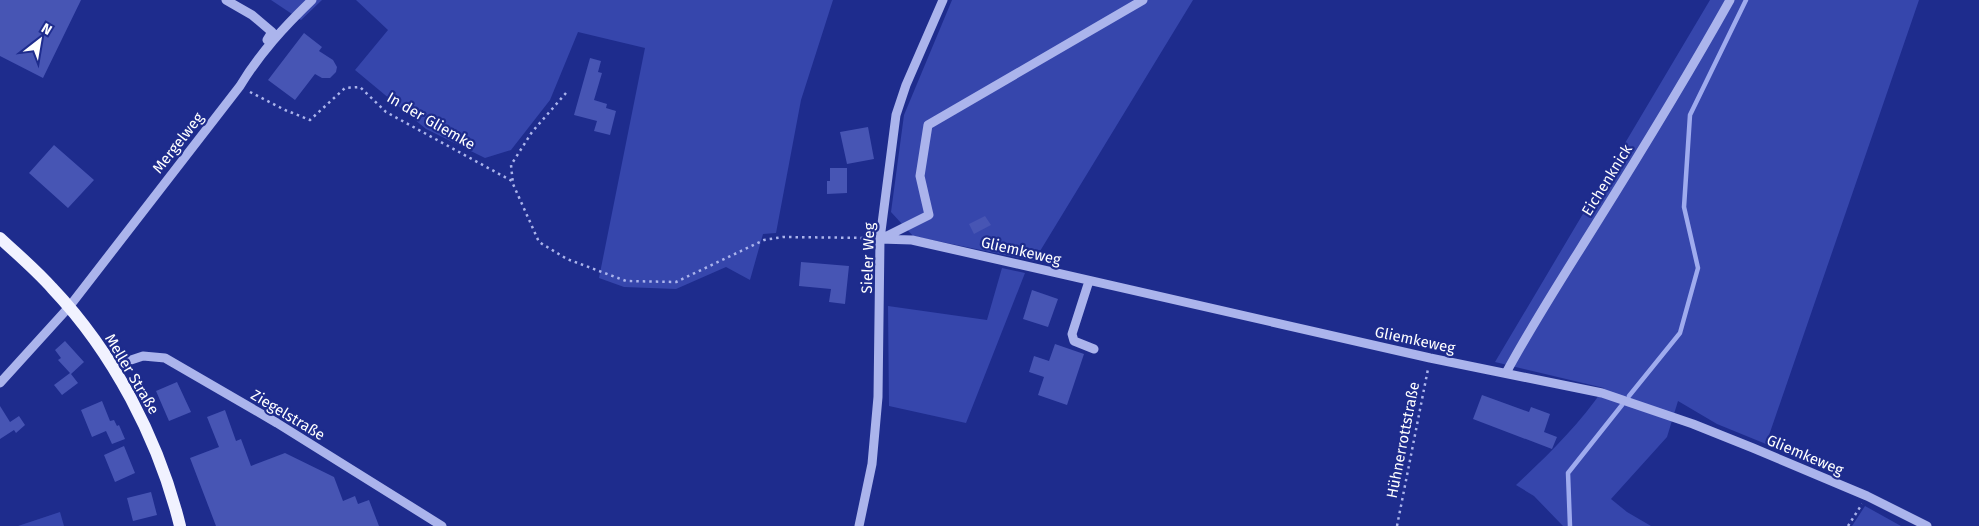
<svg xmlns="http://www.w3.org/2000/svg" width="1979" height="526" font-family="'Fira Sans',sans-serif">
<rect width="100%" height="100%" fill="#1e2c8d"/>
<!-- green -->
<path fill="#3646ac" d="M271,0H322L301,20Z
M356,0H833L801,100L776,233L763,234L750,280L726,267L676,289L624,287L599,278L645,48L578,32L550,100L511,150L485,158L426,129L355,70L388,30Z
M952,0H1193L1034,261L913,236L891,212L904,115Z
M1710,0H1919L1766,444L1717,424L1678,401L1667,437L1611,499L1627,512L1651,526H1563L1534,496L1516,485C1548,455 1579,425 1604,388L1495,362Z
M1002,268L1025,273L966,423L889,406L888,306L987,320Z
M1865,506L1901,526H1852Z
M60,512L64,526H18Z"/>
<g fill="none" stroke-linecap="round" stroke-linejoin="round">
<!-- stream -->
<path stroke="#9fabee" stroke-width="4.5" d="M1629,396L1680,333L1698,268L1684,207L1690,115L1746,0
M1570,526L1568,473L1622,405"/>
</g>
<!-- building -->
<path fill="#4755b4" d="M0,0H81L43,78L0,56Z
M304,33L322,47L319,51L333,60L337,67L336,72L330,78H322L315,74L295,100L268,80Z
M590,58L601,61L598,72L602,73L594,100L607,104L606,108L616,111L610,135L594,131L597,121L574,115Z
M868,127L874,159L847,164L840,132Z
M54,145L94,180L68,208L29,173Z
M830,168H847V193L827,194V181H830Z
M985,216L991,225L974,234L969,224Z
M801,262L849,266L845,304L829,302L831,289L799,286Z
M1032,290L1058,299L1048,327L1023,319Z
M65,341L84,362L71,374L78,383L62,395L54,385L70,373L58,360L61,358L55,350Z
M1055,344L1084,354L1067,405L1038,395L1044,377L1029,372L1034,356L1049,361Z
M177,382L191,412L169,421L156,391Z
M1482,395L1529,412L1531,407L1550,414L1544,432L1557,437L1552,449L1473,419Z
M102,401L110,421L114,420L117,426L119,425L125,439L112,444L106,431L92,437L81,410Z
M0,406L10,422L19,416L25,425L16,433L14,430L0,439Z
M225,410L236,441L241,439L251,466L285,453L334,477L343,501L355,496L358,504L369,500L379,526H216L190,458L219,447L207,417Z
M124,446L135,473L115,482L104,455Z
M151,492L157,515L133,521L127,498Z"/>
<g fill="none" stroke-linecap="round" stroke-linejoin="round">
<!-- path -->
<path stroke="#abb4ec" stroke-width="2.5" stroke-dasharray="2.5 4" stroke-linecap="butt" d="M250,92L285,110L310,120L345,88L360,87L386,112L512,181
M566,93L532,132L511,165L513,184L539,242L567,259L626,281L676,282L764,240L783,237L870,238
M1397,526L1428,369
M1848,526L1862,504"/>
<!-- minor -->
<path stroke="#abb4ec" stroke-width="9" d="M226,0L252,15L272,32L267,40
M883,238L929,215L920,176L928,125L1143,0
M880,239L912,240L1430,358L1602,393L1693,424L1753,448L1867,496L1927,526
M1089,281L1072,334L1074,341L1094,349
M113,366L143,356L165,358L277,423L442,526
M1506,373C1533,323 1564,275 1594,227C1641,152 1687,77 1730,0
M0,383L69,307L240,86C260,53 284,27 312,0
M859,526L872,464L878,397L880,239L896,115L906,85L943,0"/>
<!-- major -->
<path stroke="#f1f2ff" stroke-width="12" d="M0,238C17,254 36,270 52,288C113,352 159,440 180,526"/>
</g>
<g text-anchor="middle" stroke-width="4.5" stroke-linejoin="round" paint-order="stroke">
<!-- street labels -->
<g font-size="15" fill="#fff" stroke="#1e2c8d">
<text transform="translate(431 121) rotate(30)" y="5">In der Gliemke</text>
<text transform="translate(178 143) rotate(-52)" y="5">Mergelweg</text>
<text transform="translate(1607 180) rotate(-58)" y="5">Eichenknick</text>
<text transform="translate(1021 251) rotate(13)" y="5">Gliemkeweg</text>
<text transform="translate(868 258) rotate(-88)" y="5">Sieler Weg</text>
<text transform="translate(1415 340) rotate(12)" y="5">Gliemkeweg</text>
<text transform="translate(132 374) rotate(59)" y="5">Meller Straße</text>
<text transform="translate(288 415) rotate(31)" y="5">Ziegelstraße</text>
<text transform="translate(1403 440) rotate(-79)" y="5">Hühnerrottstraße</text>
<text transform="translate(1805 455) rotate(23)" y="5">Gliemkeweg</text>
</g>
</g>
<!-- north arrow -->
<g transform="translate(40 40) rotate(31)" stroke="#1e2c8d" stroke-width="4" paint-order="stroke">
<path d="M0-4L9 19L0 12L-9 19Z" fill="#ffffff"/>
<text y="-8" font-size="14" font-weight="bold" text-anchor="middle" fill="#ffffff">N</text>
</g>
</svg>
